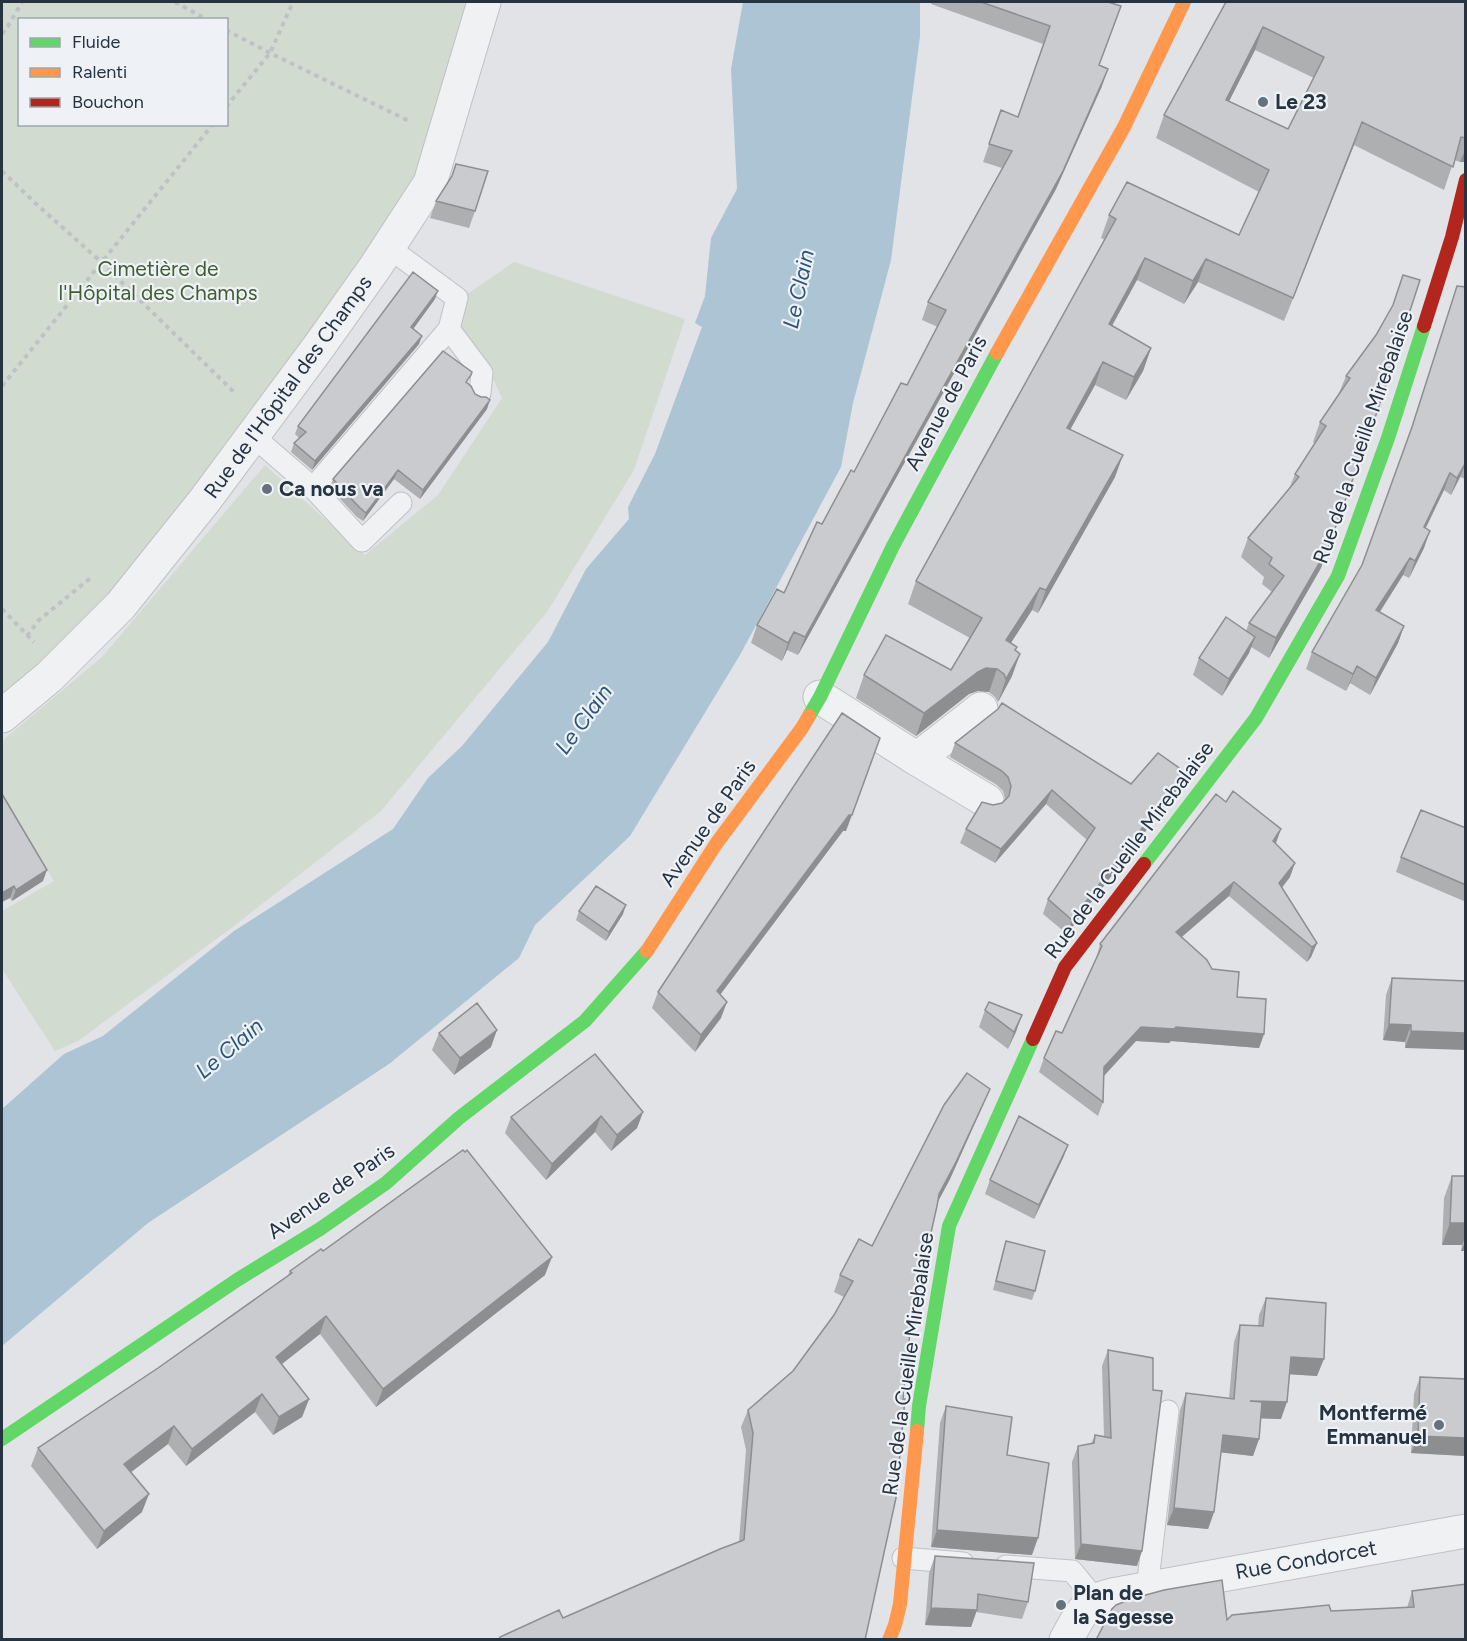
<svg xmlns="http://www.w3.org/2000/svg" width="1467" height="1641" font-family="Figtree,sans-serif">
<rect width="100%" height="100%" fill="#e1e3e6"/>
<!-- green -->
<path fill="#d2dbd0" fill-rule="evenodd" d="M2,2H472L418,177L354,279L135,572L2,703ZM20,20H226V124H20Z
M514,262L685,319L634,470L547,612L381,811L234,926L78,1041L55,1051L2,969V911L54,881L2,797V741L102,657L265,465L365,555L438,495L502,398L480,351L460,330L466,295Z"/>
<!-- water -->
<path fill="#acc4d4" d="M743,2H920V36L891,260L853,403L841,467L740,655L630,836L535,925L519,958L389,1064L148,1223L2,1346V1109L64,1054L103,1036L234,931L393,829L428,778L462,746L548,642L586,569L629,519L628,507L655,454L702,327L695,323L705,296L711,238L737,189L731,69Z"/>
<g fill="none" stroke-linecap="round" stroke-linejoin="round">
<!-- lane casing -->
<g stroke="#bfc1c4" stroke-width="23">
<path id="lane" d="M388,247L457,298L449,329L482,373L480,393
M253,436L313,488L362,541L401,503
M313,488L449,329
M903,1558L963,1563
M1006,1566L1072,1571L1095,1599
M1147,1589L1168,1411"/>
</g>
<!-- street casing -->
<g stroke="#bfc1c4" stroke-width="35">
<path id="street" d="M820,697L917,759L987,801
M2,716L49,677L121,605L205,500L320,345L376,266L430,183L484,2
M917,759L981,709
M1066,1640C1080,1615 1083,1602 1112,1595L1466,1531"/>
</g>
<!-- path -->
<path stroke="#bfc2c5" stroke-width="4" stroke-dasharray="4.5 4.5" stroke-linecap="butt" d="M175,2L208,20
M226,30L270,53L411,122
M2,34L8,26L22,2
M226,107L270,53L293,2
M2,171L34,202L101,262L235,393
M2,386L213,124
M2,609L34,642
M27,636L39,620L93,576"/>
<!-- lane -->
<use href="#lane" stroke="#f0f1f3" stroke-width="21"/>
<!-- street -->
<use href="#street" stroke="#f0f1f3" stroke-width="33"/>
<!-- fast -->
<path stroke="#63d668" stroke-width="14" d="M809,716L820,697L893,546L997,353
M1144,864L1256,718L1338,576L1388,438L1424,326
M917,1431L919,1406L949,1226L1033,1039
M2,1439L237,1280L320,1229L386,1183L459,1118L585,1021L647,951"/>
<!-- slow -->
<path stroke="#ff974d" stroke-width="14" d="M997,353L1124,127L1184,2
M647,951L716,844L802,728L809,716
M889,1640L895,1625L900,1604L917,1431"/>
<!-- jam -->
<path stroke="#b3261e" stroke-width="14" d="M1424,326L1452,237L1466,180
M1033,1039L1065,967L1144,864"/>
</g>
<!-- wall -->
<path fill="#adafb1" fill-rule="evenodd" d="M932,2H1108L1099,65L1102,86L1056,189L798,655L787,650L782,661L751,643L757,625L784,593L822,524L907,385L938,327L922,320L928,302L1002,168L983,162L1001,110L1018,117L1043,44L931,4Z
M1226,2H1466V162H1460L1454,160L1444,190L1354,145L1284,321L1198,282L1184,304L1137,280L1112,326L1151,348L1143,371L1126,400L1095,385L1070,429L1115,477L1038,613L1032,610L1011,643L1016,651L1012,676L998,702L995,697L989,692L978,691L969,694L916,736L856,698L864,675L951,670L970,638L908,604L916,581L1105,240L1101,238L1109,215L1239,235L1259,192L1156,138L1164,115ZM1255,50L1314,78L1288,129L1229,101Z
M436,201L475,211L469,228L430,218Z
M1466,281V479L1460,477L1451,495L1444,490L1426,528L1424,548L1409,578L1403,575L1380,612L1404,626L1398,643L1370,695L1350,683L1346,691L1306,669L1312,652L1362,566L1406,444L1457,286L1464,287Z
M435,299L413,329L419,344L312,470L291,452L294,443L299,438L295,434L298,426Z
M1376,335L1321,568L1269,658L1251,647L1249,653L1222,696L1193,675L1199,658L1246,631L1249,623L1272,592L1262,584L1264,577L1241,557L1248,538L1289,489L1295,474L1315,443L1313,442L1320,422L1339,393L1346,376Z
M468,384L475,394L487,409L420,499L394,479L363,521L357,517L330,488L333,479Z
M842,713L846,831H843L720,994L721,1018L695,1052L652,1008L658,992Z
M955,743L1131,784L1180,786L1067,934L1043,914L1048,899L1087,840L1046,804L995,863L960,843L966,829L993,805L1002,803L1005,799L1003,791L997,785L950,757Z
M2,794L43,881L12,901L10,898Z
M1466,828V902L1396,872L1401,857Z
M1276,843L1290,877L1282,888L1317,943L1311,957L1307,962L1229,896L1182,937L1237,997L1264,1034L1259,1048L1171,1041L1169,1043L1136,1041L1104,1076L1103,1102L1098,1116L1039,1072L1044,1058L1062,1033L1096,959L1100,944Z
M579,911L623,914L606,941L576,920Z
M1392,978L1466,981L1405,1048V1042L1383,1040L1386,995Z
M985,1010L1022,1015L1008,1049L979,1027Z
M439,1033L491,1047L454,1075L432,1050Z
M983,1105L950,1179L937,1203L911,1322L865,1640L563,1618L739,1542L746,1450L741,1427L748,1410L793,1371L834,1315L844,1297L834,1292L840,1275L872,1246Z
M643,1112L637,1128L611,1151L595,1132L546,1180L505,1133L511,1117Z
M1068,1145L1063,1158L1034,1219L985,1194L990,1180Z
M1452,1176H1466V1251H1461L1462,1245H1442L1444,1198Z
M1006,1241L1035,1291L1032,1300L993,1290L1003,1250Z
M323,1251L545,1275L376,1407L320,1334L282,1364L309,1399L302,1417L273,1435L255,1412L186,1466L168,1444L131,1472L142,1512L97,1549L31,1466L38,1448L158,1368L288,1275L290,1271Z
M1266,1298L1317,1376L1290,1374L1281,1419L1261,1418L1259,1439L1253,1456L1221,1452L1214,1512L1208,1529L1167,1525L1180,1410L1186,1393L1229,1398L1234,1342L1240,1325L1258,1326L1259,1315Z
M1108,1350L1137,1566L1075,1559L1072,1462L1078,1446L1091,1444L1095,1435L1104,1437L1102,1366Z
M1420,1377L1466,1379V1456L1411,1453L1414,1394Z
M946,1406L1007,1455L1032,1555L931,1547L940,1423Z
M935,1556L1028,1602L1022,1619L976,1612L971,1627L925,1625L929,1573Z
M1412,1591L1466,1640L1227,1620L1331,1611L1407,1608Z"/>
<!-- shaded-wall -->
<path fill="#8d8e90" d="M1263,27L1255,50L1218,123L1226,100Z
M1108,69L1102,86L1056,189L798,655L805,637Z
M1362,122L1354,145L1284,321L1293,298Z
M1466,148V162H1460Z
M1145,258L1137,280L1100,347L1109,324Z
M1206,259L1198,282L1184,304L1193,281Z
M438,291L435,299L408,336L411,327Z
M422,336L419,344L312,470L315,461Z
M1151,348L1143,371L1126,400L1134,377Z
M1103,362L1095,385L1059,450L1067,428Z
M490,400L487,409L420,499L423,490Z
M1123,455L1115,477L1038,613L1046,590Z
M1466,462L1460,477L1451,495L1457,478Z
M398,470L394,479L363,521L366,513Z
M1450,473L1444,490L1418,543L1424,527Z
M1430,531L1424,548L1409,578L1415,561Z
M1328,548L1321,568L1269,658L1276,638Z
M1410,558L1403,575L1370,627L1376,610Z
M1040,588L1032,610L998,663L1006,640Z
M1404,626L1398,643L1370,695L1376,678Z
M794,632L787,650L782,661L788,643Z
M1255,637L1249,653L1222,696L1229,679Z
M1020,654L1012,676L998,702L1006,679Z
M1357,666L1350,683L1346,691L1353,674Z
M986,668L997,669L989,692L978,691L969,694L916,736L924,713L978,672Z
M1185,772L1180,786L1067,934L1072,920Z
M1052,790L1046,804L995,863L1001,849Z
M849,815H852L846,831H843L711,1007L717,991Z
M1281,829L1276,843L1268,855L1273,841Z
M1295,863L1290,877L1274,897L1279,883Z
M47,870L43,881L12,901L16,890Z
M1234,882L1229,896L1171,946L1176,932Z
M14,886L10,898L2,902V893Z
M626,905L623,914L606,941L609,932Z
M1317,943L1311,957L1307,962L1312,947Z
M727,1002L721,1018L695,1052L701,1035Z
M1022,1015L1016,1032L1008,1049L1014,1032Z
M1389,1024L1411,1025L1405,1042L1383,1040Z
M1141,1027H1176L1264,1034L1259,1048L1171,1041L1169,1043L1136,1041L1099,1081L1104,1067Z
M497,1030L491,1047L454,1075L460,1058Z
M1411,1031L1466,1033V1050L1405,1048Z
M990,1089L983,1105L950,1179L933,1211L939,1194Z
M643,1112L637,1128L611,1151L617,1135Z
M601,1116L595,1132L546,1180L552,1164Z
M1068,1145L1063,1158L1034,1219L1039,1205Z
M1450,1223H1466V1235L1462,1245H1442Z
M1466,1240V1251H1461Z
M552,1257L545,1275L376,1407L383,1389Z
M326,1316L320,1334L269,1374L276,1357Z
M1291,1357L1324,1359L1317,1376L1285,1374Z
M262,1394L255,1412L186,1466L192,1449Z
M309,1399L302,1417L273,1435L279,1417Z
M1250,1401L1287,1402L1281,1419L1244,1418Z
M174,1426L168,1444L118,1482L124,1464Z
M1223,1435L1259,1439L1253,1456L1217,1452Z
M1418,1436L1466,1438V1456L1411,1453Z
M149,1494L142,1512L97,1549L104,1531Z
M1174,1508L1214,1512L1208,1529L1167,1525Z
M937,1530L1038,1538L1032,1555L931,1547Z
M1081,1544L1142,1551L1137,1566L1075,1559Z
M931,1608L977,1610L971,1627L925,1625Z"/>
<!-- building -->
<path fill="#c9cbce" stroke="#8d8e90" stroke-width="1.5" fill-rule="evenodd" d="M981,2H1108L1121,6L1099,65L1108,69L1063,171L805,637L794,632L788,643L757,625L777,589L784,593L817,522L822,524L851,470L854,472L901,383L907,385L946,310L928,302L1012,151L989,144L1001,110L1018,117L1050,26Z
M1226,2H1466V138L1461,137L1453,167L1362,122L1293,298L1206,259L1193,281L1145,258L1109,324L1151,348L1134,377L1103,362L1067,428L1123,455L1046,590L1040,588L1006,640L1017,647L1015,650L1020,654L1006,679L1004,674L997,669L986,668L978,672L924,713L864,675L886,635L951,670L982,618L916,581L1116,219L1109,215L1127,182L1239,235L1269,170L1164,115ZM1263,27L1324,57L1288,129L1226,100Z
M456,164L488,171L475,211L436,201L452,176Z
M413,272L438,291L411,327L422,336L315,461L294,443L306,432L298,426Z
M1403,275L1420,280L1377,412L1328,548L1276,638L1249,623L1284,576L1269,564L1272,558L1248,538L1299,477L1295,474L1326,426L1320,422L1350,378L1346,376L1376,335L1393,305Z
M1457,286L1466,287V462L1457,478L1450,473L1424,527L1430,531L1415,561L1410,558L1376,610L1404,626L1376,678L1357,666L1353,674L1312,652L1362,565L1412,427Z
M443,351L472,372L471,375L466,382L471,386L475,394L481,397H486L490,400L423,490L398,470L366,513L360,508L333,479Z
M1226,617L1255,637L1229,679L1199,658Z
M1002,703L1131,784L1158,753L1185,772L1072,920L1048,899L1095,828L1052,790L1001,849L966,829L982,802L993,805L1002,803L1009,796L1011,786L1008,777L1002,771L955,743L998,709Z
M842,713L880,738L852,815H849L717,991L727,1002L701,1035L658,992Z
M1233,791L1281,829L1273,841L1295,863L1279,883L1317,943L1312,947L1234,882L1176,932L1207,960L1212,969L1239,972L1237,997L1266,999L1264,1034L1176,1027L1174,1029L1141,1027L1104,1067L1103,1102L1044,1058L1056,1031L1062,1033L1102,946L1100,944L1216,794L1226,802Z
M2,794L47,870L16,890L14,886L2,893Z
M1421,810L1466,828V885L1401,857Z
M596,886L626,905L609,932L579,911Z
M1392,978L1466,981V1033L1411,1031V1025L1389,1024Z
M989,1002L1022,1015L1014,1032L985,1010Z
M477,1003L497,1030L460,1058L439,1033Z
M595,1054L643,1112L617,1135L601,1116L552,1164L511,1117Z
M967,1073L990,1089L956,1162L939,1194L937,1206L911,1322L903,1399H905L896,1498L865,1640H498L500,1637L559,1610L563,1618L720,1549L744,1540L753,1433L748,1410L793,1371L834,1315L853,1281L840,1275L859,1239L872,1246L944,1105Z
M1019,1116L1068,1145L1039,1205L990,1180Z
M463,1150L465,1152L467,1150L552,1257L383,1389L326,1316L276,1357L309,1399L279,1417L262,1394L192,1449L174,1426L124,1464L149,1494L104,1531L38,1448L158,1368L292,1273L290,1271L321,1249L323,1251Z
M1452,1176H1466V1223H1450Z
M1006,1241L1045,1251L1035,1291L996,1281Z
M1266,1298L1326,1303L1324,1359L1291,1357L1287,1402L1250,1401L1262,1402L1259,1439L1223,1435L1214,1512L1174,1508L1186,1393L1234,1399L1240,1325L1263,1326Z
M1108,1350L1153,1358V1390L1162,1391L1142,1551L1081,1544L1078,1446L1094,1443L1095,1435L1111,1438Z
M1420,1377L1466,1379V1438L1418,1436Z
M946,1406L1012,1417L1007,1455L1049,1463L1038,1538L937,1530Z
M935,1556L1034,1563L1028,1602L978,1594L977,1610L931,1608Z
M1222,1580L1227,1620L1232,1615L1329,1605L1331,1611L1414,1607L1412,1591L1466,1584V1640H1096L1112,1609L1116,1605L1131,1599L1164,1590Z"/>
<!-- markers -->
<g fill="#67717b" stroke="#eef2f6" stroke-width="2">
<circle cx="1263" cy="102" r="6"/>
<circle cx="267" cy="489" r="6"/>
<circle cx="1439" cy="1425" r="6"/>
<circle cx="1061" cy="1605" r="6"/>
</g>
<g text-anchor="middle" stroke-width="4.5" stroke-linejoin="round" paint-order="stroke">
<!-- poi labels -->
<g font-size="21" font-weight="bold" fill="#263341" stroke="#eef2f6" text-anchor="start">
<text x="1275" y="109">Le 23</text>
<text x="279" y="496">Ca nous va</text>
<text x="1427" y="1420" text-anchor="end">Montfermé<tspan x="1427" dy="24">Emmanuel</tspan></text>
<text x="1073" y="1600">Plan de<tspan x="1073" dy="24">la Sagesse</tspan></text>
</g>
<!-- park labels -->
<g font-size="21" fill="#3f5e32" stroke="#eef2f6">
<text x="158" y="276">Cimetière de<tspan x="158" dy="24">l'Hôpital des Champs</tspan></text>
</g>
<!-- street labels -->
<g font-size="21" fill="#263341" stroke="#eef2f6">
<text transform="translate(288 387) rotate(-54)" y="7">Rue de l'Hôpital des Champs</text>
<text transform="translate(946 403) rotate(-62)" y="7">Avenue de Paris</text>
<text transform="translate(1363 437) rotate(-71)" y="7">Rue de la Cueille Mirebalaise</text>
<text transform="translate(708 823) rotate(-55)" y="7">Avenue de Paris</text>
<text transform="translate(1129 850) rotate(-53)" y="7">Rue de la Cueille Mirebalaise</text>
<text transform="translate(331 1191) rotate(-35)" y="7">Avenue de Paris</text>
<text transform="translate(908 1364) rotate(-82)" y="7">Rue de la Cueille Mirebalaise</text>
<text transform="translate(1306 1560) rotate(-10)" y="7">Rue Condorcet</text>
</g>
<!-- water labels -->
<g font-size="22" font-style="italic" fill="#2c5679" stroke="#eef2f6">
<text transform="translate(798 289) rotate(-78)" y="8">Le Clain</text>
<text transform="translate(583 719) rotate(-54)" y="8">Le Clain</text>
<text transform="translate(229 1048) rotate(-40)" y="8">Le Clain</text>
</g>
</g>
<!-- border -->
<rect width="1467" height="1641" fill="none" stroke="#263341" stroke-width="6"/>
<!-- legend -->
<rect x="18" y="18" width="210" height="108" fill="#eef2f6" stroke="#9ea6ae" stroke-width="1.5"/>
<rect x="30" y="38" width="30" height="9" fill="#63d668" stroke="#9ea6ae" stroke-width="1.5"/>
<text x="72" y="48" font-size="18" fill="#263341">Fluide</text>
<rect x="30" y="68" width="30" height="9" fill="#ff974d" stroke="#9ea6ae" stroke-width="1.5"/>
<text x="72" y="78" font-size="18" fill="#263341">Ralenti</text>
<rect x="30" y="98" width="30" height="9" fill="#b3261e" stroke="#9ea6ae" stroke-width="1.5"/>
<text x="72" y="108" font-size="18" fill="#263341">Bouchon</text>
</svg>
